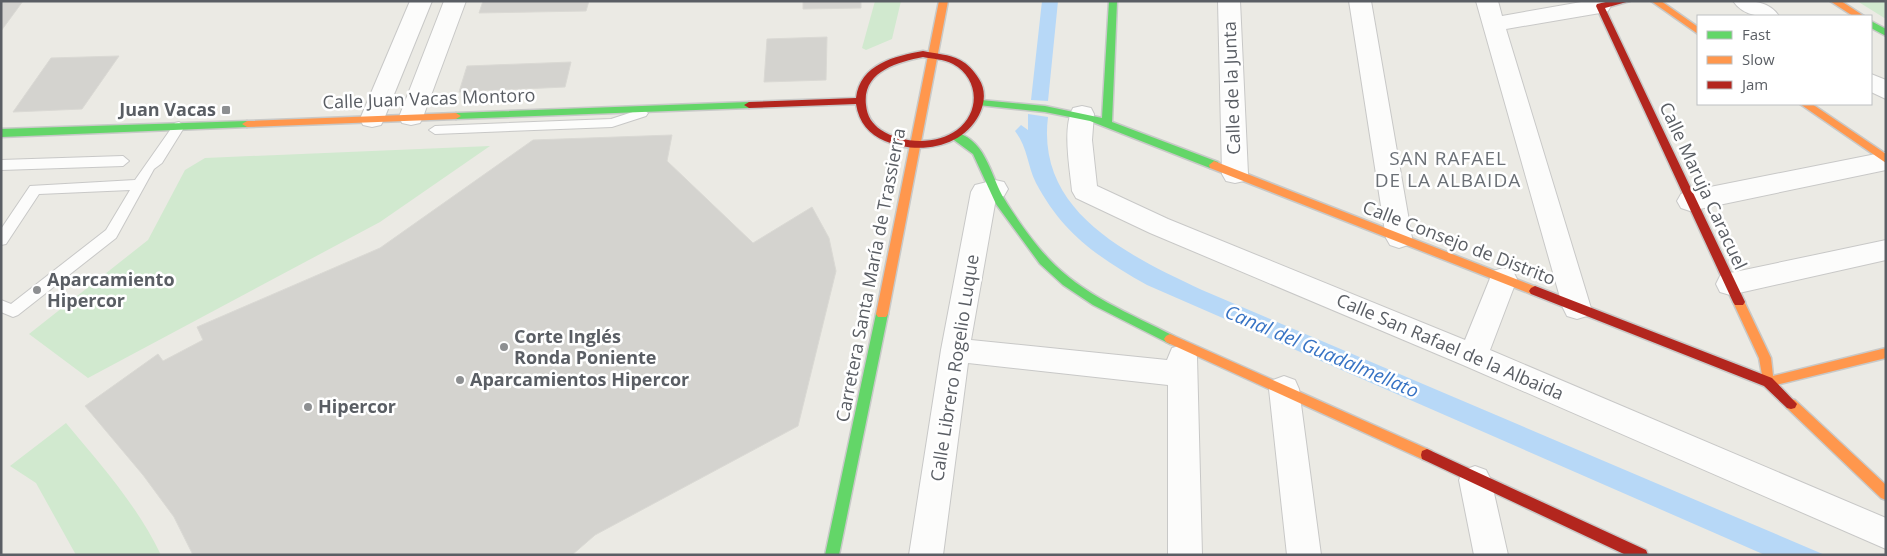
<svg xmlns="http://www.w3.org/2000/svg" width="1887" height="556" font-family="'Open Sans',sans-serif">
<rect width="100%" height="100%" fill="#ebeae4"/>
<!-- green -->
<path fill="#d1e9cf" d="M875,1H901L892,39L866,50L862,48Z
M1857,1H1886V19Z
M490,146L380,222L88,378L29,334L148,240L185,170L205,158Z
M66,423C101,465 137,505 161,555H76L36,483L10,466Z"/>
<!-- water -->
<path fill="#b7d8f7" d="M1042,1H1058L1048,101L1031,100Z
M1028,114L1048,117C1036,213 1130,256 1202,290L1825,555H1765L1147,285C1099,258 1063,234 1036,183C1027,165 1028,148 1015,131L1021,125L1028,130Z"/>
<!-- building -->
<path fill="#d4d3cf" stroke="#dad9d4" d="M1,1H23L1,31Z
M483,1H589L586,11L479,13Z
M803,1H861V8L803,9Z
M827,37L826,80L764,82L767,39Z
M119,56L82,109L13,112L51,58Z
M571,62L565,87L459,92L467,66Z
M672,135L667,161L753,243L812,207L829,238L836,271L798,426L595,535L572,555H193L174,517L143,475L85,406L158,354L163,361L203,340L197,327L380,248L533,140Z"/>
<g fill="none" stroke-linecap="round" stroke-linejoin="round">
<!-- lane casing -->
<g stroke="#c8c8c7" stroke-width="2">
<path id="lane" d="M642,109L648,113L646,116L612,127L435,134L429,130L435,126L611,119Z
M179,122L185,126L162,163L154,169L116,238L18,315L13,317L1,312V300L11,304L106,230L130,190L39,194L6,244L1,245V229L30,186L135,180L175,123Z
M123,156L129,161L123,166L1,170V160Z"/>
</g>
<!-- street casing -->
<g stroke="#c8c8c7" stroke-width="2">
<path id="street" d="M410,1H432L384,119L381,125L372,127L363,125L360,119Z
M444,1H466L423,117L420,123L411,125L402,123L399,117Z
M1218,1H1240L1248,174L1244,181L1235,183L1226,181L1222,174Z
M1349,1H1371L1412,238L1408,245L1399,248L1390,245L1386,238Z
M1476,1H1498L1502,16L1587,1H1608L1611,6L1608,11L1600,13L1506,29L1591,308L1587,316L1577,319L1567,316L1563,308Z
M1733,1C1751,1 1768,0 1779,16C1762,17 1744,17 1733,1Z
M1871,74L1886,80V99L1871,92Z
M1082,106L1091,108L1094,114L1092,140L1097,186L1168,219L1465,340L1493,271L1503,268L1513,271L1517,279L1490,350L1886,518V549L1463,365L1150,233L1076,198L1072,191C1070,169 1062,128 1073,108Z
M1886,152V170L1690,211L1681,208L1677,201L1681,194L1690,191Z
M995,180L1004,182L1008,189L1004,196L996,198L971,340L1167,360L1172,348L1182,345L1192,348L1197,357L1202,555H1168V385L968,363L943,555H909L941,350L971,192L975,185Z
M1886,240V260L1730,295L1720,292L1716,284L1720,276L1730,273Z
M1284,376L1295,380L1299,389L1321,555H1287L1269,389L1273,380Z
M1475,466L1486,470L1491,480L1508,555H1474L1459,480L1464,470Z"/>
</g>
<!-- fast casing -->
<g stroke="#c8c9c8" stroke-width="3">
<path id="fast" d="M1109,1H1117L1112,122L1218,162L1219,165L1218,168H1210L1090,121L1045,112L978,105L976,103L981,100L1045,106L1102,118Z
M1871,21L1886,29V36L1871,28Z
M749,102L754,105L749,108L456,119L451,116L456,113Z
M247,121L252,124L247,127L1,137V129Z
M958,133C987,142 991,178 1005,200C1016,218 1034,243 1048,258C1082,295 1131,314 1174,336L1176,339L1174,342L1170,344L1166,342L1093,305L1063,285L1040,264L996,204L973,154L954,140L953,137L954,134Z
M882,309L886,311L888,314L839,555H825L876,314L878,311Z"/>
</g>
<!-- slow casing -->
<g stroke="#c8c9c8" stroke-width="3">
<path id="slow" d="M939,1H948L888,314L886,317H878L876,314Z
M1651,1H1661L1698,27V34Z
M1830,1H1841L1864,16H1853Z
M1800,104H1812L1886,154V163Z
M456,113L461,116L456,119L247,127L242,124L247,121Z
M1214,161L1539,288L1541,291L1539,294H1531L1210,168L1209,165Z
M1739,297L1743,299L1771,358L1773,376L1886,348V358L1768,387L1764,386L1759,358L1733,302L1735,299Z
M1170,334L1432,451L1433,455L1432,459L1427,461L1422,459L1166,342L1164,339L1166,336Z
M1791,399L1795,400L1886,485V500L1881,498L1787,408L1785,404L1787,400Z"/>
</g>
<!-- jam casing -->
<g stroke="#c8c9c8" stroke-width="3">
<path id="jam" d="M1610,1H1630L1605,8L1745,302L1743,305H1735L1733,302L1596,6L1597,4Z
M923,51C936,54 949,54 960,60C968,64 974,71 979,79C986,90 985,103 979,115C962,148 918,155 885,141C869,134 859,123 856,104L749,108L744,105L749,102L856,98C860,64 895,56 923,51ZM923,57C933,59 943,59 953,64C979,78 981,112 957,130C937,145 902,144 881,130C872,124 867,116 866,105C862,72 897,62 923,57Z
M1535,286L1772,378L1797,404L1795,408L1791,409L1787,408L1764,386L1531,294L1529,291L1531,288Z
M1427,449L1646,550L1648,555H1626L1422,459L1421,455L1422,451Z"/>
</g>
<!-- lane -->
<use href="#lane" fill="#fcfcfb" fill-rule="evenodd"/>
<!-- street -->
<use href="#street" fill="#fcfcfb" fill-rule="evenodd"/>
<!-- fast -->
<use href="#fast" fill="#63d668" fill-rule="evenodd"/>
<!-- slow -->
<use href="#slow" fill="#ff974d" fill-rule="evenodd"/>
<!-- jam -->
<use href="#jam" fill="#b3261e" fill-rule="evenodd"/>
</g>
<!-- markers -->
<g fill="#8d8f91" stroke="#fff" stroke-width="2">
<rect x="221" y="105" width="10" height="10" rx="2.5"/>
<circle cx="37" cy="290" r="5"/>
<circle cx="504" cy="347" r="5"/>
<circle cx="460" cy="380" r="5"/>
<circle cx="308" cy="407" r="5"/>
</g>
<g text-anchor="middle" stroke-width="5" stroke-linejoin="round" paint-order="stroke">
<!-- street labels -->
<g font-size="18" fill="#5a5e64" stroke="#fff">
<text transform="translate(1232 88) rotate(-92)" y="6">Calle de la Junta</text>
<text transform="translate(429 99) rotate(-2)" y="6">Calle Juan Vacas Montoro</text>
<text transform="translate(1703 186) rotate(65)" y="6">Calle Maruja Caracuel</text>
<text transform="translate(1459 243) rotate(21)" y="6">Calle Consejo de Distrito</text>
<text transform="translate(871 275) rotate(-79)" y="6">Carretera Santa María de Trassierra</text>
<text transform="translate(1450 347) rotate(23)" y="6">Calle San Rafael de la Albaida</text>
<text transform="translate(955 368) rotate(-81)" y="6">Calle Librero Rogelio Luque</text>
</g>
<!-- poi labels -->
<g font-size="18" font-weight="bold" fill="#5a5e64" stroke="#fff" text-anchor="start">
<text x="216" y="116" text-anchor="end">Juan Vacas</text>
<text x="47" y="286">Aparcamiento<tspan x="47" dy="21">Hipercor</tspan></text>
<text x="514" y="343">Corte Inglés<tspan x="514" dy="21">Ronda Poniente</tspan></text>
<text x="470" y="386">Aparcamientos Hipercor</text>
<text x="318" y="413">Hipercor</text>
</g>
<!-- neighbourhood labels -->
<g font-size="19" letter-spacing="1" fill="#6b7076" stroke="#fff">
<text x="1448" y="165">SAN RAFAEL<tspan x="1448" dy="22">DE LA ALBAIDA</tspan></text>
</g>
<!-- water labels -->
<g font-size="19" font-style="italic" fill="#3773c4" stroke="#fff">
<text transform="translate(1322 351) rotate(23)" y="7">Canal del Guadalmellato</text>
</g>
</g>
<!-- border -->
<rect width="1887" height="556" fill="none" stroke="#5a5e64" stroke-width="5"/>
<!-- legend -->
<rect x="1697" y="15" width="175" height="90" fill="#ffffff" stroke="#bdbfc1"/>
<rect x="1707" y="31" width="25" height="8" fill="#63d668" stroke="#bdbfc1"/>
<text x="1742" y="40" font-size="15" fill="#5a5e64">Fast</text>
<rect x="1707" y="56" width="25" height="8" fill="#ff974d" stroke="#bdbfc1"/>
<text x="1742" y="65" font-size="15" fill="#5a5e64">Slow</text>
<rect x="1707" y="81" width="25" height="8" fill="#b3261e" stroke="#bdbfc1"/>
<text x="1742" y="90" font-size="15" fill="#5a5e64">Jam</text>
</svg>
